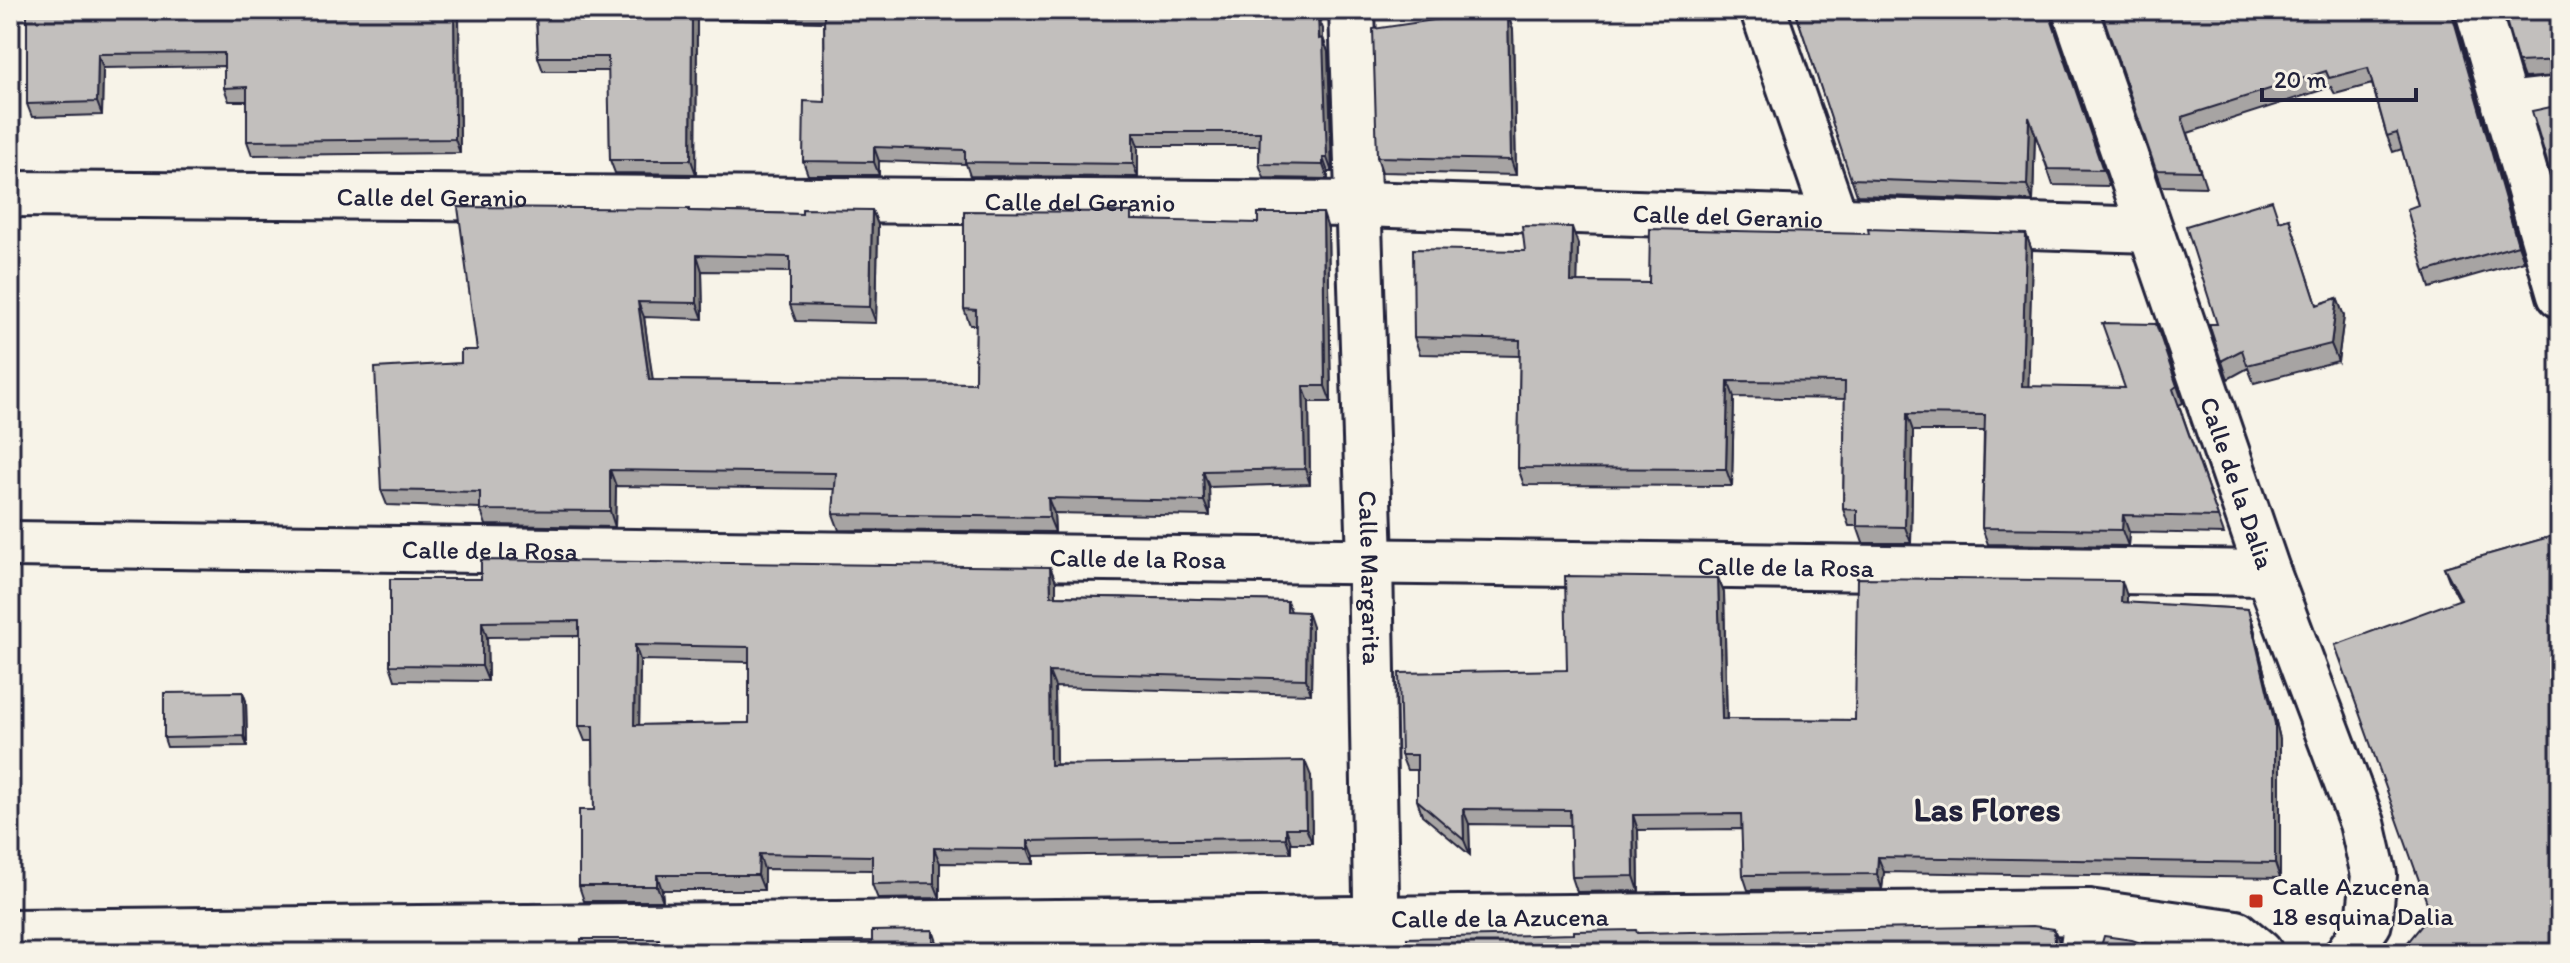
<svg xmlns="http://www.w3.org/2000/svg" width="2570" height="963" font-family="Itim,sans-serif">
<rect width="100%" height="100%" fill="#f7f3e8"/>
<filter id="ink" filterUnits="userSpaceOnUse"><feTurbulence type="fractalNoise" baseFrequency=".0125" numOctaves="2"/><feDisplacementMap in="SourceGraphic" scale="16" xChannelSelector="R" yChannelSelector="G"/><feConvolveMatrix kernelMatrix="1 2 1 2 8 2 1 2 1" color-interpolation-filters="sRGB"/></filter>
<g filter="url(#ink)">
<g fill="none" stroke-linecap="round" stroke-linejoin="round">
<!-- minor casing -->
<g stroke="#22223b" stroke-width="50">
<g id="minor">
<path id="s1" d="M1352,10L1370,560L1377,953"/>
<path d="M1763,10L1835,218"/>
<path id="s2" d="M2075,10L2268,573L2362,823L2374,875L2369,923L2348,953"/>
<path d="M2478,10L2560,295"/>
<path d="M2505,105L2560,99"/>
<path id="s3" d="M10,194L1361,204L2150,230"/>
<path id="s4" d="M10,544L2268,573"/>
<path id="s5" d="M10,932L2088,912L2236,933L2260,953"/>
<path d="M2082,953L2088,912"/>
</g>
</g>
<!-- minor -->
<use href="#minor" stroke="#f7f3e8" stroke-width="44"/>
</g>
<!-- wall -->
<path fill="#a7a4a3" stroke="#22223b" stroke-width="2" fill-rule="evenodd" d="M27,10H1297V15L1323,29V38L1328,52L1332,172H1328V179L1264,178L1259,164V146H1138V177L970,176L966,164L879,161V175H808L803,161L825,102L824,22L697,19L696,174L615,173L610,160L609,71H543L538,57L536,15L459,14L460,153L252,155L247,141V101H229L224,88V66L103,68L102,115L32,117L27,104Z
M1795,10H2051V17L2109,186L2053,185L2035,133L2033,201L1857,195Z
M2101,10L2454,16L2524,261L2430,288L2425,272L2418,205L2402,149L2393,152L2387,136L2372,84L2335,94L2331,87L2188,133L2206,187L2162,186Z
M2560,10V76L2524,78L2518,62Z
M1508,15L1513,30L1516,175L1382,172L1377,157Z
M872,210L878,225L876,323L796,321L790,305V272L702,271L703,319L644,317L652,380L975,383L976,325H970L964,309L1134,220L1328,229L1331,402H1309L1310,484L1209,487L1210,516L1054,513L1055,532L839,530L833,514L835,489L616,486L615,527L486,525L480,508L387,505L381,490L461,363L477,350L690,211L802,214Z
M2289,218L2317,305L2337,298L2344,316L2338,361L2254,383L2248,368L2228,379L2209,324H2217L2280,221Z
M1869,234H2026L2032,251L2028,387L2125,388L2156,324L2183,403L2179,405L2224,534L2129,532L2128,546L1988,544L1982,528L1984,431H1913L1911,543H1863L1857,526H1849L1843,509L1845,399L1734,397L1732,486L1524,485L1518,468L1520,356L1420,354L1414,337L1525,251L1578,244L1577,282L1649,283Z
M2560,534L2431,914L2459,599L2449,580L2444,567Z
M1050,567L1056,582V596L1287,601L1291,611L1312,627L1311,694L1055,687L1056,764L1311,776L1312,843H1291V853L1087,855L1034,856V864L940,863V898L878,899L872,884V870L764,869V890H662L663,901H584L579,886L594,810L593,741H585L579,726V636L487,637L488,681L395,680L390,665L481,579ZM640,660L749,662V723L639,725Z
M1718,578L1724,593L1727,719L1855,720L2127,596V603L2248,609L2253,624L2280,739V878L1884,872L1882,889L1748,890L1743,875L1742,829L1638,830L1639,891L1577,892L1572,877L1571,825L1469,824L1470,855L1422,815L1417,800V770H1407L1401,755L1567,670Z
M246,701L247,746L167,747L164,738Z"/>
<!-- shaded-wall -->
<path fill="#888684" stroke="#22223b" stroke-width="2" d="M454,10H458L459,14L460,153L455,139Z
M692,10H694L697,19L696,174L691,160Z
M2451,10H2454V16L2524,261L2518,245Z
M1318,15L1323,29V38L1328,52L1332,172L1327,158Z
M1508,15L1513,30L1516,175L1511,160Z
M98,54L103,68L102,115L97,102Z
M2029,117L2035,133L2033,201L2027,185Z
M1133,132L1138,146V177L1133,164Z
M874,147L879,161V175L874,162Z
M1323,158L1328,172V179L1323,165Z
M872,210L878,225L876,323L870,307Z
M1323,213L1328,229L1331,402L1325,386Z
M1572,227L1578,244L1577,299L1571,282Z
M2026,234L2032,251L2028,403L2022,386Z
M697,255L702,271L703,319L697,303Z
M2337,298L2344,316L2338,361L2331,344Z
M638,302L644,317L655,395L649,380Z
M1728,381L1734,397L1732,486L1726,469Z
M1303,386L1309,402L1310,484L1305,469Z
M1907,414L1913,431L1911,543L1905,527Z
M610,470L616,486L615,527L610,511Z
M1203,471L1209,487L1210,516L1204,501Z
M1048,498L1054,513L1055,532L1049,517Z
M2123,515L2129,532L2128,546L2122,530Z
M1050,567L1056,582V611L1051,596Z
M1718,578L1724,593L1727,734L1722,719Z
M2122,581L2127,596V617L2121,602Z
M2248,609L2253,624L2280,739V878L2275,863Z
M1307,612L1312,627L1311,694L1306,679Z
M482,622L487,637L488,681L482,666Z
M635,645L640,660L639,740L634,725Z
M1049,672L1055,687L1056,780L1050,765Z
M243,692L246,701L247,746L244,736Z
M1305,761L1311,776L1312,843L1306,828Z
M1463,809L1469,824L1470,855L1464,840Z
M1633,815L1638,830L1639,891L1634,876Z
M1286,828L1291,843V853L1286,838Z
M1028,841L1034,856V864L1028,849Z
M934,848L940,863V898L934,883Z
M759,854L764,869V890L758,875Z
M1878,857L1884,872L1882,889L1877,874Z
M657,875L662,890L663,901L657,886Z
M2054,929L2059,941V953H2056Z
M933,930L939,948L933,947Z
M659,939L663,951V953H659Z"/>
<!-- building -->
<path fill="#c2bfbd" stroke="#22223b" stroke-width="2" fill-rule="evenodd" d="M27,10H454L455,139L247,141V87L224,88V53L98,54L97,102L27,104Z
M536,10H692L691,160H610L608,57H538Z
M824,10H1292L1293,15H1318L1319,39L1323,38L1327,158H1323V165L1259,164L1260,132H1133V164L965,162V150L874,147V162L803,161L804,101L825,102Z
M1795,10H2048L2103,170L2048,169L2029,117L2027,185L1851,179Z
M2101,10H2451L2518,245L2425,272L2407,209L2418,205L2397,133L2387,136L2368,68L2329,78L2326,71L2182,117L2200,171L2156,170Z
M2503,10H2560V60L2518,62Z
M1508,15L1511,160L1377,157L1373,29L1447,18Z
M2560,105V205L2532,111Z
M2272,200L2279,221L2289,218L2317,305L2337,298L2331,344L2247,365L2242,350L2221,361L2209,324H2217L2186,226Z
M458,207L689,209V211L802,214V209L872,210L870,307L790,305V257L697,255V303L638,302L649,380L975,383L976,310L964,309V211L1131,212V220L1258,223V213H1323L1325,386H1303L1305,469L1203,471L1204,501L1048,498L1049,517L833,514L836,473L610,470V511L480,510V492L381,490L375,368L461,363V350H477Z
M1522,226L1572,227L1571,282L1649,283L1650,229L1869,234L1868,229L2026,234L2022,386L2125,388L2102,323L2156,324L2177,386L2173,389L2218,517L2123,515L2122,530L1982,528L1985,415L1907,414L1905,527L1857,526V510L1843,509L1845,382L1728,381L1726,469L1518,468L1520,340L1414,337L1413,249L1525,251Z
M2560,534V953H2399L2431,914L2335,645L2461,599L2444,567Z
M481,560L1050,567L1051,596L1287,601V611L1307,612L1306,679L1049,672L1050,765L1305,761L1306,828H1286V838L1082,840L1028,841V849L934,848V883L872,884V856L759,854L758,875H657V886H579V810H594L593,726H579V621L482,622V666L390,665V579H481ZM635,645L749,647V723L634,725Z
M1565,576L1718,578L1722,719L1855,720L1857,578L2122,581L2121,602L2248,609L2275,724V863L1878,857L1877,874L1743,875L1741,814L1633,815L1634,876L1572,877L1570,810L1463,809L1464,840L1417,800V755H1401L1399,673L1567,670Z
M243,692L244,736L164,738V693Z
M2033,926L2054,929L2056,953H1408L1407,938L1574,934V931L1636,930L1637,933Z
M933,930V947L1033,944V950L1081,948V953H1129H800V942L872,941V931Z
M2104,936L2132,940L2170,953H2099Z
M581,939H659V953H565L581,952Z"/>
</g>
<!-- markers -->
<rect fill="#c8321e" stroke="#f7f3e8" stroke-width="3" x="2248" y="893" width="16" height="16" rx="4"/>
<g text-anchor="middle" stroke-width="6" stroke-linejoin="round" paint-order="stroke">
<!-- street labels -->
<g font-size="26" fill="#22223b" stroke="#f7f3e8">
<text dy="9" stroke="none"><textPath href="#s3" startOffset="422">Calle del Geranio</textPath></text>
<text dy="9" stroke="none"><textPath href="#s3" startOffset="1070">Calle del Geranio</textPath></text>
<text dy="9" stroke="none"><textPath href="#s3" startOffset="1718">Calle del Geranio</textPath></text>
<text dy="9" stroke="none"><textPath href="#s2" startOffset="500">Calle de la Dalia</textPath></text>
<text dy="9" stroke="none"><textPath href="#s4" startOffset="480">Calle de la Rosa</textPath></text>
<text dy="9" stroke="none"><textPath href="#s4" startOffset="1128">Calle de la Rosa</textPath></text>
<text dy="9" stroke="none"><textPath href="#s4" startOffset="1776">Calle de la Rosa</textPath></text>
<text dy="9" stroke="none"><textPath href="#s1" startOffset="568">Calle Margarita</textPath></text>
<text dy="9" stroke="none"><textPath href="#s5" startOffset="1490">Calle de la Azucena</textPath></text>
</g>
<!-- poi labels -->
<g font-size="26" fill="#22223b" stroke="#f7f3e8" text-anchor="start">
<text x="2272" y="895">Calle Azucena<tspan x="2272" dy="30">18 esquina Dalia</tspan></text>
</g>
<!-- district labels -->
<g font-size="34" font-weight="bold" fill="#22223b" stroke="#f7f3e8">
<text x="1987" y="821">Las Flores</text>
</g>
</g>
<!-- margin -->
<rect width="2570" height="963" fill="none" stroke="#f7f3e8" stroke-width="40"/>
<rect x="20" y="20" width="2530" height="923" fill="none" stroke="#22223b" stroke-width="3" filter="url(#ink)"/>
<!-- scale -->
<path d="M2262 88v12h154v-12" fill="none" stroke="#22223b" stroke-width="4"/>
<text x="2274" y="88" font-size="24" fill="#22223b" stroke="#f7f3e8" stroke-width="6" paint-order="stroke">20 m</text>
</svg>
